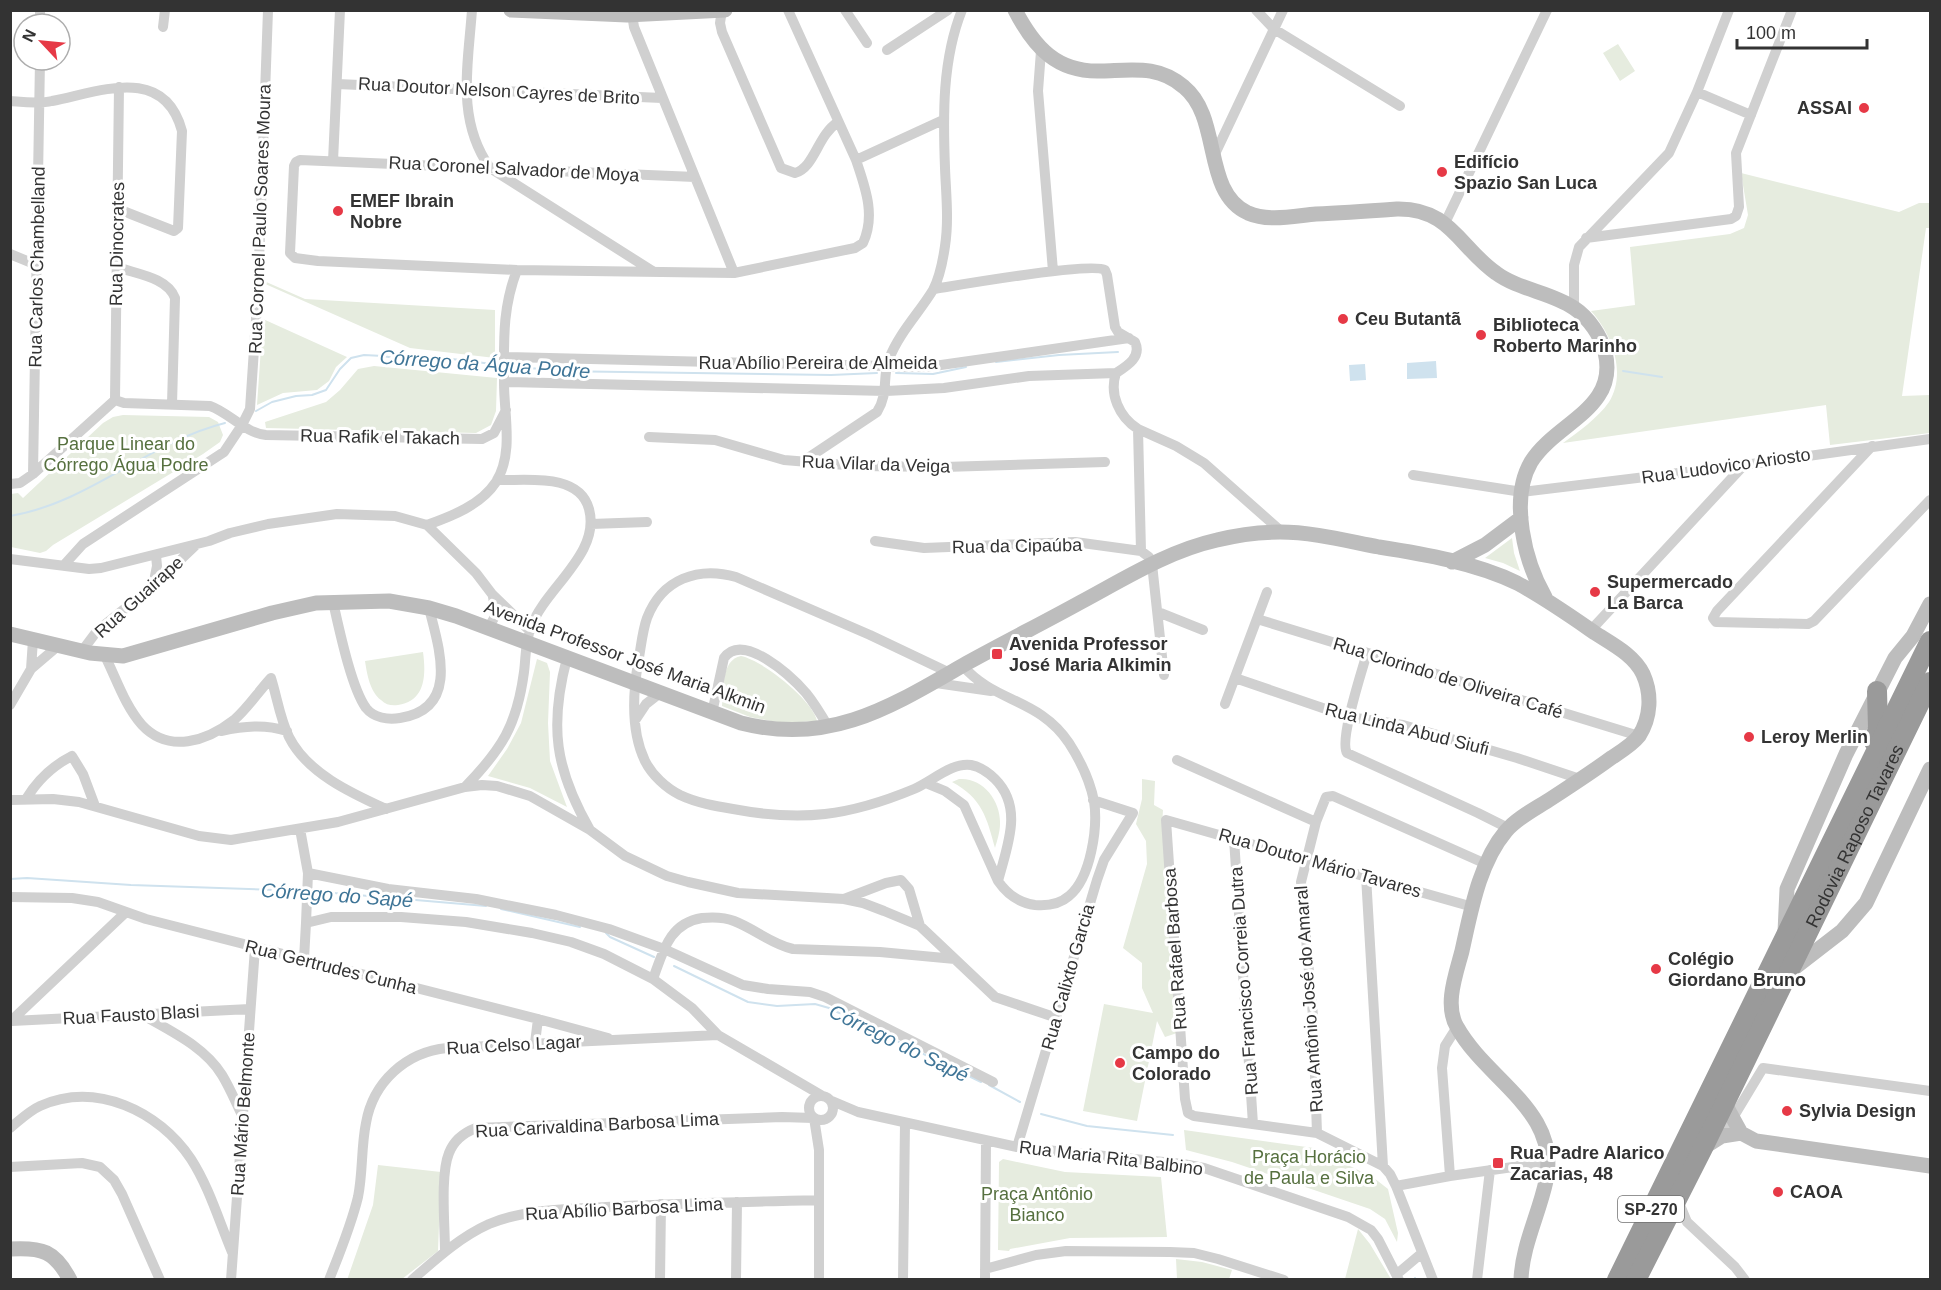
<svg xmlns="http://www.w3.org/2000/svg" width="1941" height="1290" font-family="Helvetica,sans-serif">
<rect width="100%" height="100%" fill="#fff"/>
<!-- green -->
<path fill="#e6ecdf" d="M1618,44L1635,71L1620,81L1603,53Z
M1741,173L1899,212L1919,203H1930V228H1926L1902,396L1930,395V433L1830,445L1826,405L1563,443C1578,432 1598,418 1609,402C1627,373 1612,334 1591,311L1635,305L1630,247L1730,234L1744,228L1748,215Z
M264,281L305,299L495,310V358L410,348L263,283Z
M263,319L347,357L336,367L329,381L317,390L283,393L257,405Z
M374,366L497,378L496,411L491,425L476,433L266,428L265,422L326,402L340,390L358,369Z
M123,415L209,417L218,422L223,435L220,442L203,454L53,545L46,551L40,553L11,547V494L18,493L23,498L103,423L113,417Z
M1512,538L1514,553L1520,571L1503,563L1485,558Z
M423,652C426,674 426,701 398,705C392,706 386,705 381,700C370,692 367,674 365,661Z
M741,656C762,660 813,700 817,721L782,723L750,717L722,706C724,689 721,660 741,656Z
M537,659L547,663L550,672L548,723L550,761L567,807L530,788L488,776L507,749L521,723Z
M959,779C983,777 1001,801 1000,824C1000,832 997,841 995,848C987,818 982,798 952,782Z
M1142,779L1155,781L1154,805L1163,810L1162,825L1177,1033L1165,1037L1157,1021L1137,1121L1083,1111L1104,1004L1153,1013L1142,988V963L1123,948L1147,864L1146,841L1136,824L1142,799Z
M1184,1130L1314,1148L1374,1178L1388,1189L1398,1233L1397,1242L1385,1219L1370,1209L1232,1162L1186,1150Z
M1003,1159L1065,1172L1161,1177L1167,1237L1070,1238L1010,1249L1009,1251L998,1250L999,1162Z
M378,1165L441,1172L438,1251L402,1279L347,1280L373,1205Z
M1358,1229L1370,1244L1391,1279H1345Z
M1176,1259L1202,1262L1232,1270L1229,1279H1177Z"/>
<!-- water -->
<path fill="#cfe2ee" d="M1436,361L1437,378L1407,379V363Z
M1365,364L1366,380L1350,381L1349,365Z"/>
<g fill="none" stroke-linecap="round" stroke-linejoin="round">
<!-- stream -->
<path stroke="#cfe2ee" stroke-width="2" d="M996,362L1059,355L1118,352
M508,365L554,371L831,375L877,373
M1623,371L1662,377
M896,373L933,374L966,367
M256,411L272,402L296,396L312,395L326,390L340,369L351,358L364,355L383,356L400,359L420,355L500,365
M10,516C89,503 149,442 225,423
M10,879L27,878L131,885L304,891
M310,891L486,906
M501,909L580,927
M606,933L610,937L654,957
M674,966L748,1002L777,1006L815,1004L829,1008L981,1082
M989,1085L1020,1102
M1041,1114L1087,1126L1173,1135
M1415,1278V1280"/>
<!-- street -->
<path stroke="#d0d0d0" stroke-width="10" d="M472,10C468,66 456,120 490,168L654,272
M722,10L720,23L722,32L781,168L795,173C815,167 817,136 838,122
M845,10L867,43
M1256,10L1274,29L1400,106
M632,14L634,27L734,273
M40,24V10
M163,27L165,10
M887,50L948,10
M1041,51L1038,91L1053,271
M337,84L662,98
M1697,92L1751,115
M10,101C24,102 39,104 52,101C99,92 164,64 182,131L178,228L174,231L118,209
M1214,156L1283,10
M856,160L943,120
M333,161L340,10
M695,177L300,160L296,162L294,166L290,253L295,258L318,261L517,270L734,273L855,248L863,243C876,215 865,187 856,160L788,10
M1445,223L1547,10
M1586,238L1731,219L1736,216L1739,207L1736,153L1792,10
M10,254L37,265
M117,267C136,274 167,277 175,298L172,404
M934,289C959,285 1091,262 1105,270L1107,275L1115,327L1118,332L1135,342C1142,357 1127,366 1116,373C1109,394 1119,417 1138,429L1141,551
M1574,309V265L1579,247L1669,153L1697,92L1729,10
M505,357L927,367L1129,338
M504,382L886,391L944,388L1029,376L1116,373
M115,400L119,87
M1138,429L1176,446L1204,463L1282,532
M649,437L715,440L784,460L858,466L944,467L1105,462
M1872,446L1717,611L1713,618L1716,622L1808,624L1814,621L1930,500
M802,462L877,412C889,393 882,377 889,359C899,333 919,313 933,290C940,277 943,260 945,246C949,220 946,194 945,168C943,116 942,60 962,10
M33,474L40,60
M1413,475L1522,492L1744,465L1930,439
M10,484L20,483L33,474L115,400L124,403L210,406C230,413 245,433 266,435L482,439L494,433L506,410
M591,524L647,522
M427,525C452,516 481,505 496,482C514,453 504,415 504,383C504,341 502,309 517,270
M875,541L924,548L1075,542L1141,551L1149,557L1152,564L1164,675
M10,559L89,569L101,568L209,541L230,533L268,524L337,514L395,516L427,525L476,573L492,594L530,631
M64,565L83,544L224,452L242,425L250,409L258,289L268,10
M153,586L157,566L156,555
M333,602C339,628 351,687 366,708C374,718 388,720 400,718C460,709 439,648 429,608
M1158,612L1203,630
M1257,619L1639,736
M488,628L496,615L493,597
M1591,630L1744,465
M82,651L97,631L153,586L195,546
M1367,653C1362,671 1339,740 1347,753L1478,813L1508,828
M105,656C116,678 125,706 142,725C169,754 207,741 234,720C248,708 258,692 271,678C277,697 280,719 289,737C307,773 351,793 386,809
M567,658C549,726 555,769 590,830
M31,669L33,640
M950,673L870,635L736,577C698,566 662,579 647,618C642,632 641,648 638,663C633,693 631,732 645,761C652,775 666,788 680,795C697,803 715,806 733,809C802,822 849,816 914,789C931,782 952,762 971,765C981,767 988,772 995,779C1024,808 1007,846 998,881C1007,894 1019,903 1035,905C1047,906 1060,904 1069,896C1091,878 1098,827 1094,801C1090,781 1080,760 1069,743C1039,698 995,703 963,666
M1235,678L1349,717L1403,725L1517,758L1580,779
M936,683L991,691
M1225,704L1267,592
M10,705L31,669L58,646
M712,713L724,658C743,631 792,677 806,693C815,704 822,716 829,728
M636,719L646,704L660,693
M221,731C244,726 265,724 287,731
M1177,760L1316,822
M928,784L945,791L964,805L998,881
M465,787C502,749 517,725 524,672C526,657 525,642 531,627C545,588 601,554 589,509C579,472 526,481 497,480
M26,799C37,781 52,766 72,756L83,774L95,806
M10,800L53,799L79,802L199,836L231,840L338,822L465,787L482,785L497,786L530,796L590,830L625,856L667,876L688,882L738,893L844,899L863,903L884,911L920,926L995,997L1057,1018
M300,829L308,873L306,923
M1234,839L1253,1124
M308,873L388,889L476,899L556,915L609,929L664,949L743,985L768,989L810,992L825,997L993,1082
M1366,876L1383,1166
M10,897L72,898L98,902L146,919L538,1019L608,1038
M844,899L886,883L901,880L909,889L920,926
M304,959L306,923L331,917H401L466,922L532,933L571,942L604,954L653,979L692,1008L718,1035L821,1095
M653,979C663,952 669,923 702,918C713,917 724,917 734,921C755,929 771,944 793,949L880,952L955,959
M141,1014C170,1031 204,1046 222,1075C230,1088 236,1103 243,1117
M11,1021L126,912
M12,1021L250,1009
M535,1043L538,1019
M809 1108a12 12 0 1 1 24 0a12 12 0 1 1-24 0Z
M832,1101L858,1112L1017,1147L1183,1164L1204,1168L1348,1217L1371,1230L1378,1239L1399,1280
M814,1118L819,1150V1280
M10,1128C20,1120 29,1111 40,1106C96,1081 159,1111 191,1159C209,1187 219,1221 232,1252
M1317,1133L1313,1016L1301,882L1316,822L1326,797L1333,796L1486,864
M1722,1136L1763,1068L1930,1091
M1017,1147L1097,880L1104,860L1133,813L1093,800
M10,1167L82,1163L100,1167L114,1180L122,1194L160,1280
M1450,1176L1442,1068L1445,1046L1457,1027
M1396,1186L1450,1176L1548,1162
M1677,1198L1687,1222L1735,1267L1745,1280
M445,1252C445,1226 440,1175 449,1153C454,1140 463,1133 476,1128L782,1117L813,1118
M985,1269L1036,1255L1066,1251L1170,1252L1194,1253L1218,1259L1284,1280
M1397,1274L1422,1253
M231,1280L255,948
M329,1280C340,1252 351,1226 358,1197C363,1173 361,1147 366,1123C373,1082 406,1052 447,1048L718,1035
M412,1280C436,1259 460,1237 489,1224C525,1209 567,1209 606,1207C677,1203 748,1202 819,1200
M660,1280L661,1204
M736,1280L737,1202
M903,1280L905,1123
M985,1280L986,1140
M1433,1280L1396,1186L1390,1174L1383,1166L1317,1133L1194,1116L1188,1113L1185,1099L1166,820L1473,907
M1477,1280L1490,1170"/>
<!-- secondary -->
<path stroke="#bdbdbd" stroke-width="15" d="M511,10L627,15L725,10
M1015,10C1034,47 1057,73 1102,71C1133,70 1159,65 1184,87C1222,118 1202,192 1248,213C1269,222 1294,216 1316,214C1343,213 1370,211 1397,209C1450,208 1459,247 1496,273C1519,290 1551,292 1574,308C1589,318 1601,336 1605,352C1619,409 1556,422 1531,462C1509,500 1525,562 1545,597
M1452,562L1485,545L1521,518
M10,634L90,653L123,656L272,613L316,603L389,601L429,608L456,616L741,723C831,746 892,706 967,663C1005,642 1043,623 1081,602C1124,579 1168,551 1217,540C1237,535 1260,532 1280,532C1313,532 1347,541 1379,547C1424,554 1476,563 1517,583C1545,598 1569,615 1595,633C1612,644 1634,655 1643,674C1652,694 1651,717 1639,736C1632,745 1620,752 1611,758C1592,772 1572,785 1552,798C1537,808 1518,817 1506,831C1479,863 1471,911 1462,951C1456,974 1444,1005 1457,1027C1487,1081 1561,1111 1546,1181C1539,1214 1522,1246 1521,1280
M1785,932L1787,889L1846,754L1895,658L1913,636L1930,604
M1789,972L1842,931L1866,903L1930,769
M1724,1102L1741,1133L1756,1141L1930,1166
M1703,1148L1722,1136L1741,1133
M10,1249C42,1247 55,1251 70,1280"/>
<!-- highway -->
<g stroke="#9a9a9a" stroke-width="20">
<path d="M1874,742L1878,728L1877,691"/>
<path d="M1617,1280L1930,641"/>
<path id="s1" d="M1636,1280L1703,1148L1930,682"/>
</g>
</g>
<!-- markers -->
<g fill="#e63946" stroke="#fff" stroke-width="2">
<circle cx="1864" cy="108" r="6"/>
<circle cx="1442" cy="172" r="6"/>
<circle cx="338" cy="211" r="6"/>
<circle cx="1343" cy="319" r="6"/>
<circle cx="1481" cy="335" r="6"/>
<circle cx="1595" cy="592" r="6"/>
<rect x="991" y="648" width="12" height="12" rx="3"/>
<circle cx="1749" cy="737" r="6"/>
<circle cx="1656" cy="969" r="6"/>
<circle cx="1120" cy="1063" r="6"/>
<circle cx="1787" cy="1111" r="6"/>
<rect x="1492" y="1157" width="12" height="12" rx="3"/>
<circle cx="1778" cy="1192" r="6"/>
</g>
<g text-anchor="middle" stroke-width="6" stroke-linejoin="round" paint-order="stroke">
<!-- shield labels -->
<rect fill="#fff" stroke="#707070" stroke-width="1.5" x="1618" y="1196" width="66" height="26" rx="4.5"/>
<g font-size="16" font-weight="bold" fill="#333">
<text x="1651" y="1215">SP-270</text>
</g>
<!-- street labels -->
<g font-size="18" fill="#333" stroke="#fff">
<text transform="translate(499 91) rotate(3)" y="6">Rua Doutor Nelson Cayres de Brito</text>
<text transform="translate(514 169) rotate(3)" y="6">Rua Coronel Salvador de Moya</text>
<text transform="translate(260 219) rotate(-88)" y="6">Rua Coronel Paulo Soares Moura</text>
<text transform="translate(117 244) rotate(-89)" y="6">Rua Dinocrates</text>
<text transform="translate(37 267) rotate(-89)" y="6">Rua Carlos Chambelland</text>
<text x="818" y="369">Rua Abílio Pereira de Almeida</text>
<text transform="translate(380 437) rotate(1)" y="6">Rua Rafik el Takach</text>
<text transform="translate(876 464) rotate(2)" y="6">Rua Vilar da Veiga</text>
<text transform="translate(1726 466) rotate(-8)" y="6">Rua Ludovico Ariosto</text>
<text transform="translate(1017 546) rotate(-1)" y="6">Rua da Cipaúba</text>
<text transform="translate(139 597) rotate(-42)" y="6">Rua Guairape</text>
<text transform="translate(625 657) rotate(20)" y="6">Avenida Professor José Maria Alkmin</text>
<text transform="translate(1448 678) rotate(17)" y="6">Rua Clorindo de Oliveira Café</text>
<text transform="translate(1407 729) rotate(14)" y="6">Rua Linda Abud Siufi</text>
<text dy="6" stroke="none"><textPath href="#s1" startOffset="495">Rodovia Raposo Tavares</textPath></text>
<text transform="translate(1320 863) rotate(16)" y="6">Rua Doutor Mário Tavares</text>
<text transform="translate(1175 949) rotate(-94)" y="6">Rua Rafael Barbosa</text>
<text transform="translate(331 967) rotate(14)" y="6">Rua Gertrudes Cunha</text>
<text transform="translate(1068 977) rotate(-74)" y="6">Rua Calixto Garcia</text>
<text transform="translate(1244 981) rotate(-94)" y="6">Rua Francisco Correia Dutra</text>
<text transform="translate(1309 999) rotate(-94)" y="6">Rua Antônio José do Amaral</text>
<text transform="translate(131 1015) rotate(-3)" y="6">Rua Fausto Blasi</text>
<text transform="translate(514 1045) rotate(-3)" y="6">Rua Celso Lagar</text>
<text transform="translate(243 1114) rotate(-86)" y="6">Rua Mário Belmonte</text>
<text transform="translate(597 1125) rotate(-3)" y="6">Rua Carivaldina Barbosa Lima</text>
<text transform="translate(1111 1158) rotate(7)" y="6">Rua Maria Rita Balbino</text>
<text transform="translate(624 1209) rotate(-3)" y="6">Rua Abílio Barbosa Lima</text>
</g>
<!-- poi labels -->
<g font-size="18" font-weight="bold" fill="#333" stroke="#fff" text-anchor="start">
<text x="1852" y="114" text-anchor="end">ASSAI</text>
<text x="1454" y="168">Edifício<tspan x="1454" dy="21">Spazio San Luca</tspan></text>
<text x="350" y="207">EMEF Ibrain<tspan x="350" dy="21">Nobre</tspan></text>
<text x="1355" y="325">Ceu Butantã</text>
<text x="1493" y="331">Biblioteca<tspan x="1493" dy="21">Roberto Marinho</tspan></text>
<text x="1607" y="588">Supermercado<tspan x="1607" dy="21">La Barca</tspan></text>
<text x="1009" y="650">Avenida Professor<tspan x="1009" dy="21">José Maria Alkimin</tspan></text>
<text x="1761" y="743">Leroy Merlin</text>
<text x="1668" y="965">Colégio<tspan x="1668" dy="21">Giordano Bruno</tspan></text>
<text x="1132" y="1059">Campo do<tspan x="1132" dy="21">Colorado</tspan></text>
<text x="1799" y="1117">Sylvia Design</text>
<text x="1510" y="1159">Rua Padre Alarico<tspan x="1510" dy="21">Zacarias, 48</tspan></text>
<text x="1790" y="1198">CAOA</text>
</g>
<!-- park labels -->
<g font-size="18" fill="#56703f" stroke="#fff">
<text x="126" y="450">Parque Linear do<tspan x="126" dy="21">Córrego Água Podre</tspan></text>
<text x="1309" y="1163">Praça Horácio<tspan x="1309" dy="21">de Paula e Silva</tspan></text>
<text x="1037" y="1200">Praça Antônio<tspan x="1037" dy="21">Bianco</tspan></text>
</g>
<!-- water labels -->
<g font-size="20" font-style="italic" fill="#3f7597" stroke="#fff">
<text transform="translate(485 364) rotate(4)" y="7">Córrego da Água Podre</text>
<text transform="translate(337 895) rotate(4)" y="7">Córrego do Sapé</text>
<text transform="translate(899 1043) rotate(26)" y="7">Córrego do Sapé</text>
</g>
</g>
<!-- border -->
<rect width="1941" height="1290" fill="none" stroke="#333333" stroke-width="24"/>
<!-- north arrow -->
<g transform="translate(42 42) rotate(296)"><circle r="28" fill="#ffffff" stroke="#adadad" stroke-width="1.5"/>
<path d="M0-4.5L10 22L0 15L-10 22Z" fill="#e63946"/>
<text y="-9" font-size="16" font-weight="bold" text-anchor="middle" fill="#333333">N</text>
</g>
<!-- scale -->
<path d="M1737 39v9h130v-9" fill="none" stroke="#333333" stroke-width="3"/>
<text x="1746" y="39" font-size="18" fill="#333333" stroke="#ffffff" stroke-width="4.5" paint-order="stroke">100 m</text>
</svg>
